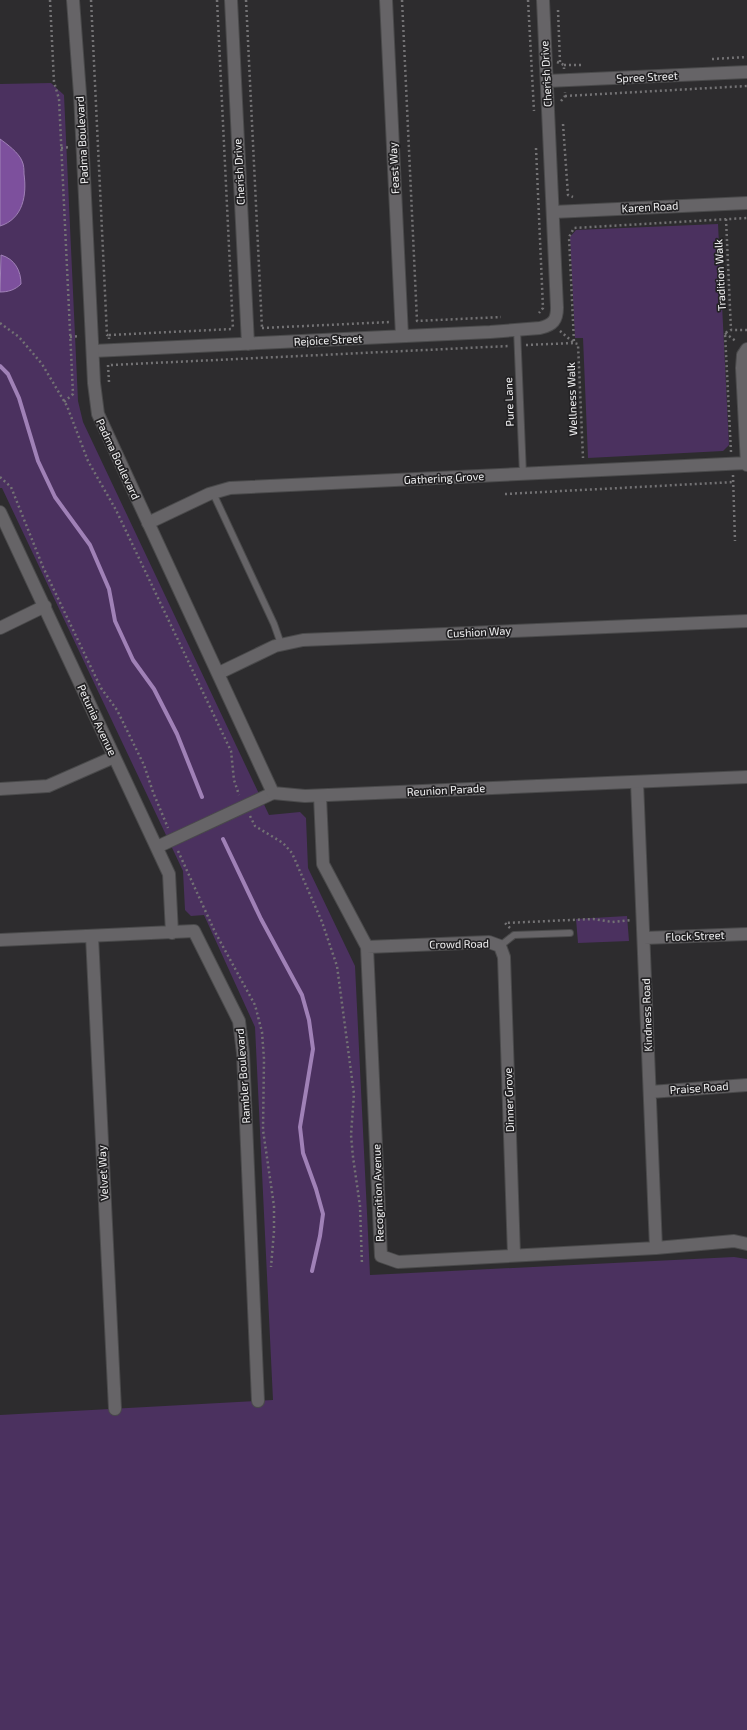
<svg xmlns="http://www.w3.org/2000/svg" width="747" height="1730" font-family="'Exo 2',sans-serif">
<rect width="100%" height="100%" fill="#2d2c2e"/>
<!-- green -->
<path fill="#4b315f" d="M51,83L64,95L78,401L83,422L269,815L300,812L306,818L308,868L355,966L370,1275L734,1257L747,1259V1730H0V1415L273,1400L255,1027L204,915L191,916L185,910L183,871L2,488H0V84Z
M718,224L729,445L723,451L588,458L583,338H575L570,237L576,230Z
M627,916L629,941L578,943L576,919Z"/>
<!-- water -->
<path fill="#7d509d" stroke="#a081b7" d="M0,139C7,144 19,153 22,161C24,165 24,170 24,174C27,195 23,219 0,226Z
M1,255C15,259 21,271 21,284C15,290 8,292 0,292Z"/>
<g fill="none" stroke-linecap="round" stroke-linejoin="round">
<!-- stream -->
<path stroke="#a081b7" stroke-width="4" d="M0,366L8,374L19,398L38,461L55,497L90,545L109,589L115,621L133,660L154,689L177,734L202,797
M223,839L261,919L302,995L309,1020L313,1049L300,1127L303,1153L316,1189L323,1214L320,1236L312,1271"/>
<!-- service casing -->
<g stroke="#4a4a4b" stroke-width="8">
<path id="service" d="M517,329L523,475
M213,493L274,624L281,644
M500,946L514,935L570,933"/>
</g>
<!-- minor casing -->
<g stroke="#4a4a4b" stroke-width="14">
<path id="minor" d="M231,0L248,344
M386,0L402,336
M547,81L747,72
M553,212L747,203
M747,349L743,355L742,368L747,465
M93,351L490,332L540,328C553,325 557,320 557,308L543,0
M0,512L169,874L172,933
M148,523L209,494L230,488L747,463
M0,628L45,606
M219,673L275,646L303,640L747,621
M637,782L656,1248
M0,789L48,786L114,757
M320,796L323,864L367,947L381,1256L398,1262L656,1248L734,1241L747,1244
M157,847L273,793
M92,936L115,1409
M644,938L747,934
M0,940L194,931L239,1021L243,1053L258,1401
M367,947L489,942L500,946L504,957L514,1255
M650,1092L747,1085"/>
</g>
<!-- tertiary casing -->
<g stroke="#4a4a4b" stroke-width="14">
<path id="tertiary" d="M73,0L80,94L94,383L98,414L273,793L305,796L747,777"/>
</g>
<!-- path -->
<path stroke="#737274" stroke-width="2.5" stroke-dasharray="2 3" stroke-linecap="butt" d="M50,0L54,82L59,99L73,394L64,402
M91,0L107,335H109V339
M217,0L233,329
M246,0L262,328
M402,0L417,321L501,317
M528,0L534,111
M558,10L560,62
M712,59L747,57
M557,62L564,65V69
M564,65H581
M565,96L747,86
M561,101L565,96V92
M563,124L568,195L573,197
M61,148L71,147
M536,148L543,308L539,313
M726,219L731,330
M0,323L19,337L42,364L67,406L88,461L116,510L231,751L234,780L239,795
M262,328L391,322
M560,331L574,343L578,344L583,458
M725,333L737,342
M109,335L233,329
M70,337L80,336
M526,345L574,343L569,237L574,228L747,218
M111,365L509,346
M109,382L108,365L111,364
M731,452L725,333L731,330H747
M733,475L735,541
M0,477L11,487L43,567L87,659L101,688L117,710L144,765L153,792L168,828
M505,494L734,482
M250,816L255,826L283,843L292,853L322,922L337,966L354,1094L351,1135L353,1157L360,1206L362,1265
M178,851L215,932L255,1005L262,1032L264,1059L263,1130L274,1206V1231L271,1267
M510,928L505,923L593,919L612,922L632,920"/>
<!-- service -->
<use href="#service" stroke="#666467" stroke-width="6"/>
<!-- minor -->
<use href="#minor" stroke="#666467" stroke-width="12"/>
<!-- tertiary -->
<use href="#tertiary" stroke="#666467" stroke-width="12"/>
</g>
<g text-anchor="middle" stroke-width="3.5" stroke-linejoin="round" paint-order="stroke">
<!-- street labels -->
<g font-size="11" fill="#f3f3f4" stroke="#232224">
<text transform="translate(546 74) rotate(-93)" y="4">Cherish Drive</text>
<text transform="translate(647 77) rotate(-3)" y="4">Spree Street</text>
<text transform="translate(82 140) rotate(-93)" y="4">Padma Boulevard</text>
<text transform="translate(394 168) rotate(-93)" y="4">Feast Way</text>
<text transform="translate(239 172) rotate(-93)" y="4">Cherish Drive</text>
<text transform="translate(650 207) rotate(-3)" y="4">Karen Road</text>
<text transform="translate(720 275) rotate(-93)" y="4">Tradition Walk</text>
<text transform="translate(328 340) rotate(-3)" y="4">Rejoice Street</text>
<text transform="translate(572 399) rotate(-92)" y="4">Wellness Walk</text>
<text transform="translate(509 402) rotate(-92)" y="4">Pure Lane</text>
<text transform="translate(118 459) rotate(65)" y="4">Padma Boulevard</text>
<text transform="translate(444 478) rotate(-3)" y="4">Gathering Grove</text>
<text transform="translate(479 632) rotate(-3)" y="4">Cushion Way</text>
<text transform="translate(97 720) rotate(65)" y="4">Petunia Avenue</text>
<text transform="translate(446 790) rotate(-3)" y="4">Reunion Parade</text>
<text transform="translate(695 936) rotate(-2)" y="4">Flock Street</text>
<text transform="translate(459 944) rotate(-1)" y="4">Crowd Road</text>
<text transform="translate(647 1015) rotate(-92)" y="4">Kindness Road</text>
<text transform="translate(243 1076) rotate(-94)" y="4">Rambler Boulevard</text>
<text transform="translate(699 1088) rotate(-4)" y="4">Praise Road</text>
<text transform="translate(509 1100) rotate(-92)" y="4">Dinner Grove</text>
<text transform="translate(103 1173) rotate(-93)" y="4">Velvet Way</text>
<text transform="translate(378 1193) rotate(-92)" y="4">Recognition Avenue</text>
</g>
</g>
</svg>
